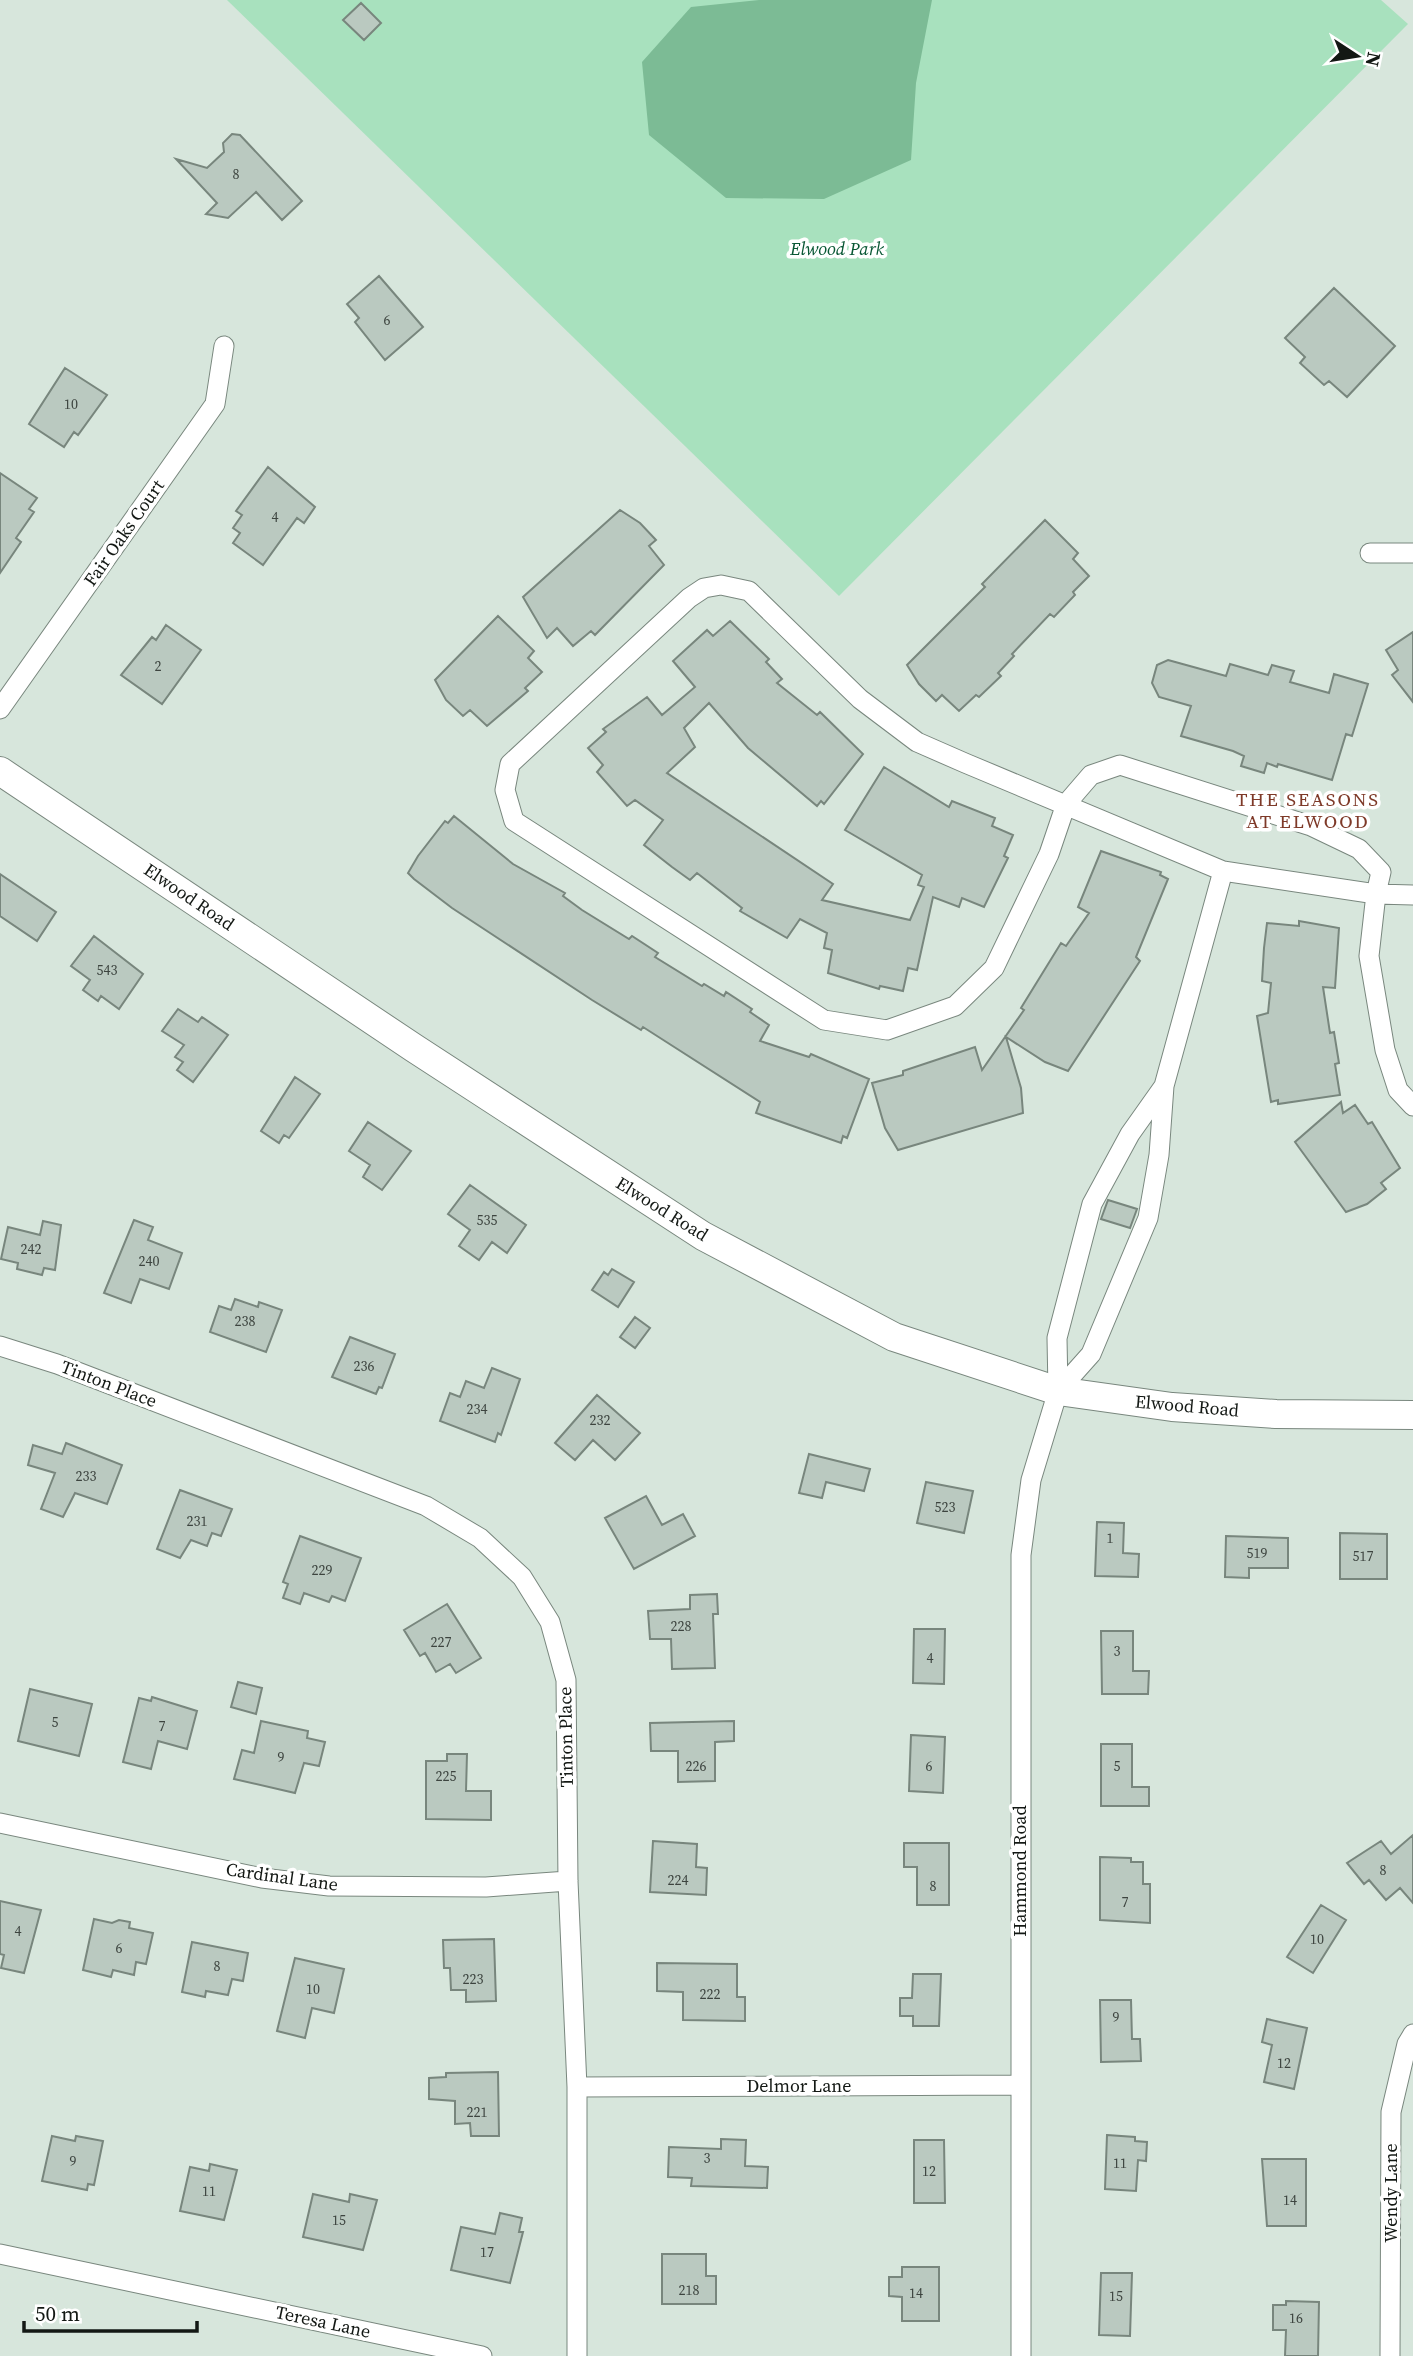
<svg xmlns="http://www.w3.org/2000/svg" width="1413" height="2356" font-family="'Source Serif 4',serif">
<rect width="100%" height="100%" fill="#d7e6dc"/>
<!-- green -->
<path fill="#a8e1be" d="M227,0H1381L1408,24L839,596Z"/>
<!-- forest -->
<path fill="#7cbb95" d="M759,0H932L916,83L911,160L824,199L726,198L649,135L642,62L691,7Z"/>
<!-- building -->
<path fill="#bac9c0" stroke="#78867d" stroke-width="2" d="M361,3L381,23L364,40L343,20Z
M232,134L240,135L302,201L282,220L256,192L228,218L206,214L217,203L176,159L207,168L224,152L223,143Z
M379,276L423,327L385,360L355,322L359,318L347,304Z
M1334,288L1395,346L1347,397L1329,381L1324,385L1300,363L1305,357L1285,338Z
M65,368L107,395L78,435L74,432L64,447L29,424Z
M268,467L315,507L304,523L297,518L263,565L233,543L240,533L233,528L242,515L236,511Z
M0,473L37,498L29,509L34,512L16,538L21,542L0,573Z
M620,510L640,523L656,540L649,546L664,565L595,635L591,631L573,646L557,628L547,638L523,597Z
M1045,520L1078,553L1073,559L1089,576L1073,592L1075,595L1054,617L1050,614L1012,654L1014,656L998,673L1001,676L979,697L976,695L959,711L942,695L936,701L919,684L907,665L985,587L982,584Z
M498,616L534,651L528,658L542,672L525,688L528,691L487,726L470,710L463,716L446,700L435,680Z
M730,621L769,659L766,662L782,679L777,683L817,715L820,712L863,754L824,804L821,801L817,806L748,748L709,703L684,728L695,747L667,773L833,884L822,900L910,920L924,887L918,885L922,875L845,830L884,767L949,807L952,801L995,818L992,826L1013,835L1004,856L1008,858L984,907L962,898L959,907L933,897L917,970L908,968L903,991L880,986L879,989L828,973L832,950L824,948L827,933L800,919L787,938L740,911L742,908L697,873L690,880L672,867L644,845L663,820L635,800L627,806L597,772L603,765L588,748L606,732L603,729L647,697L662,715L695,687L673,661L707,630L713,636Z
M166,625L201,650L162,704L121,675L152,637L156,640Z
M1413,632V702L1392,675L1398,670L1386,650Z
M1168,660L1226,676L1230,664L1268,675L1272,665L1294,671L1290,682L1329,693L1334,674L1368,684L1352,736L1346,734L1332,780L1278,764L1277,767L1267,763L1264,773L1241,766L1244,756L1233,751L1181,736L1191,706L1159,697L1152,683L1157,665Z
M454,816L513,864L565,893L563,896L582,910L629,939L632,936L658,953L655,957L702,986L704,984L724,996L726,992L752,1009L750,1012L769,1025L760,1041L809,1057L811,1054L869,1079L847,1138L843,1136L841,1143L756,1113L760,1102L643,1027L641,1030L592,1000L452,908L414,879L408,873L418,856L445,821L448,823Z
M1101,851L1161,872L1160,875L1168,879L1136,957L1140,961L1068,1071L1045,1062L1006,1037L1021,1088L1023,1113L898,1150L885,1128L872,1083L903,1075V1071L975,1047L982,1070L1024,1010L1021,1008L1061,943L1066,946L1089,913L1078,907Z
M0,874L56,912L37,941L0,916Z
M1299,921L1339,928L1335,988L1323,987L1330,1033L1334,1032L1339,1063L1335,1064L1340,1095L1278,1104V1100L1271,1102L1257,1016L1268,1013L1271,983L1262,981L1264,948L1267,923L1299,926Z
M94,936L143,974L119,1009L101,996L98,1001L83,990L90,980L71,966Z
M178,1009L198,1022L202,1017L228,1035L193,1082L177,1070L183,1062L175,1057L184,1045L162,1031Z
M295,1077L320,1094L289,1138L284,1135L279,1143L261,1131Z
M1341,1102L1343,1113L1355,1105L1368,1124L1372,1122L1400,1168L1381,1183L1386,1189L1367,1204L1346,1212L1295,1142Z
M368,1122L411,1151L382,1190L363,1177L370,1165L349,1151Z
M470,1185L526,1225L507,1253L492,1242L479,1260L459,1246L470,1230L448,1214Z
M1108,1200L1137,1209L1130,1228L1101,1219Z
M134,1220L153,1227L148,1240L182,1253L169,1289L140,1279L131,1303L104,1293Z
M43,1221L61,1225L55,1270L44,1268L42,1275L17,1269L18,1263L1,1259L8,1227L40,1235Z
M612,1269L634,1282L618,1307L592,1290L604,1272L608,1275Z
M235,1299L258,1307L259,1302L282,1310L266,1352L210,1332L219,1306L231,1310Z
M635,1317L650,1328L635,1348L620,1337Z
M350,1337L395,1354L382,1388L379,1387L376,1394L332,1377Z
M492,1368L520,1379L501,1435L498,1433L495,1442L440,1421L450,1393L460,1397L466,1381L484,1388Z
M597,1395L640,1433L615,1460L593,1440L575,1460L555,1443Z
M66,1443L122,1465L107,1504L75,1493L63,1517L41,1509L55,1473L28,1465L33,1445L62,1454Z
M809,1454L870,1469L864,1491L826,1482L822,1498L799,1493Z
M926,1482L973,1491L964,1533L917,1523Z
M180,1490L232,1509L221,1536L212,1533L207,1546L191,1540L180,1558L157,1549Z
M646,1496L662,1525L683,1514L695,1536L634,1569L605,1518Z
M1097,1522L1124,1523L1123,1553L1139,1554L1138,1577L1095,1576Z
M1340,1533L1387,1534V1579H1340Z
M300,1536L361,1558L345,1601L332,1596L329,1602L304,1593L300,1604L283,1598L288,1584L283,1582Z
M1226,1536L1288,1538V1568H1249V1578L1225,1577Z
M717,1594L718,1614H713L715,1668L672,1669L671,1639H650L648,1611L690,1609V1595Z
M447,1604L481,1658L456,1673L450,1664L436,1672L425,1653L420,1656L404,1630Z
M914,1629H945L944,1684L913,1683Z
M1101,1631H1133V1671H1149L1148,1694H1102Z
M238,1682L262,1688L256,1714L231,1707Z
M30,1689L92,1704L79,1756L18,1741Z
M152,1697L197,1711L187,1749L158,1741L151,1769L123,1762L139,1698L151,1701Z
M261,1721L308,1731L307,1738L325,1742L319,1766L304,1763L295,1793L234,1779L242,1750L254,1753Z
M734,1721V1741L715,1742V1781L678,1782V1751H651L650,1723Z
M911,1735L945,1737L943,1793L909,1791Z
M1101,1744H1132V1787H1149V1806H1101Z
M447,1754H467L466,1791H491V1820L426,1819V1761H447Z
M1413,1835V1903L1400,1888L1386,1900L1369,1880L1364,1884L1347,1863L1381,1841L1391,1854Z
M653,1841L697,1844L696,1867L707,1868L706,1895L650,1892Z
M904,1843H949V1905H917V1867H904Z
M1100,1857L1131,1858V1862H1143V1884H1150V1923L1100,1920Z
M0,1901L41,1910L24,1973L1,1968L4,1955L0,1954Z
M1321,1905L1346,1920L1313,1973L1287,1957Z
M94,1919L112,1923L119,1920L130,1922L129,1928L153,1933L146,1964L136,1962L134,1975L113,1970L111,1977L83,1970Z
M494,1939L496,2001L466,2002V1990H451L450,1968H444L443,1940Z
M192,1942L248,1953L243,1981L232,1979L228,1995L206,1991L205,1997L182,1992Z
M295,1958L344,1969L334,2013L312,2008L305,2038L277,2031Z
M657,1963L737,1964V1997H745V2021L683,2020V1992L657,1991Z
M913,1974H941L939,2026H913V2016H900V1998H912Z
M1100,2000H1131L1132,2039H1140L1141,2061L1101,2062Z
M1267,2019L1307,2028L1294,2089L1264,2082L1272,2045L1262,2042Z
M498,2072L499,2136H471L470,2123L455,2124V2101L429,2099V2078L446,2077V2073Z
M1107,2135L1135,2137V2141L1147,2142L1146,2161L1138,2160L1136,2191L1105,2189Z
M52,2136L75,2141L76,2136L103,2141L94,2185L88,2184L87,2190L42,2181Z
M721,2139L746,2140L745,2166L768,2167L767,2188L691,2186L692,2178L668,2177L669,2147L721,2149Z
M914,2140H944L945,2203H914Z
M1262,2159H1306V2226H1267Z
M210,2164L237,2170L224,2220L180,2211L190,2167L209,2171Z
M313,2194L349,2202L350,2194L377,2200L363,2250L303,2237Z
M500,2213L522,2218L519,2232H523L510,2283L451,2270L461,2227L495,2234Z
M662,2254H706V2276H716V2304H662Z
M902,2267H939V2321H902V2297L889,2296V2277H902Z
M1101,2273H1132L1130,2336L1099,2335Z
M1286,2301L1319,2302L1318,2356H1285L1286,2330H1273V2305H1286Z"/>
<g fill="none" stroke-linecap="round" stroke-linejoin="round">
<!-- minor casing -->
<g stroke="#79877e" stroke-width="21">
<path id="minor" d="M1370,553H1413
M0,709L215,404L224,346
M1413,895L1376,894L1381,872L1359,849L1311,826L1120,765L1091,775L1066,804L1049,854L994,968L955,1006L887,1030L824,1020L514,821L505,790L510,764L689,598L704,588L721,585L749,591L860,699L917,742L965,763L1223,871L1376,894L1369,956L1385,1050L1398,1090L1413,1106
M0,1346L57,1364L426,1506L480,1538L522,1577L550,1622L566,1680L568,1881L577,2087V2356
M1058,1391L1091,1354L1148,1218L1159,1155L1164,1086L1223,871
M0,1823L262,1878L329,1886L486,1887L568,1881
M577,2087L1020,2085
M0,2254L482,2356
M1021,2356V1555L1031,1480L1058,1391L1057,1338L1092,1204L1130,1134L1164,1086
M1390,2356L1391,2112L1407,2044L1413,2034"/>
</g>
<!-- secondary casing -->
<g stroke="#79877e" stroke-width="30">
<path id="secondary" d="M0,771L414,1048L703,1236L894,1337L1058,1391L1172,1407L1276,1414L1413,1415"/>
</g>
<!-- minor -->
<use href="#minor" stroke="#fff" stroke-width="19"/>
<!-- secondary -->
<use href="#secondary" stroke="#fff" stroke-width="28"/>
</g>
<g text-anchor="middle" stroke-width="7" stroke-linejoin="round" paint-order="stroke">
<!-- number labels -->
<g font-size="14" fill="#3d443f">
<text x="236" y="179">8</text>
<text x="387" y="325">6</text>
<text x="71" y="409">10</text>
<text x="275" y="522">4</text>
<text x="158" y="671">2</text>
<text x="107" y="975">543</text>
<text x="487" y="1225">535</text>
<text x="31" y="1254">242</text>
<text x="149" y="1266">240</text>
<text x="245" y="1326">238</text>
<text x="364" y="1371">236</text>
<text x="477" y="1414">234</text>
<text x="600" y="1425">232</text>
<text x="86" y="1481">233</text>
<text x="945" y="1512">523</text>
<text x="197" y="1526">231</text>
<text x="1110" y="1543">1</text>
<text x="1257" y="1558">519</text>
<text x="1363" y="1561">517</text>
<text x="322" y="1575">229</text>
<text x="681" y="1631">228</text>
<text x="441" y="1647">227</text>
<text x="1117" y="1656">3</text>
<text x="930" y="1663">4</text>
<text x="55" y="1727">5</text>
<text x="162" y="1731">7</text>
<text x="281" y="1762">9</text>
<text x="696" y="1771">226</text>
<text x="929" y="1771">6</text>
<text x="1117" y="1771">5</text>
<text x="446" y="1781">225</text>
<text x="1383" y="1875">8</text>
<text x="678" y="1885">224</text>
<text x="933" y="1891">8</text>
<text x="1125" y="1907">7</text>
<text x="18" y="1936">4</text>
<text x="1317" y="1944">10</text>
<text x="119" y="1953">6</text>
<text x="217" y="1971">8</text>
<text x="473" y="1984">223</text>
<text x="313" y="1994">10</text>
<text x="710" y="1999">222</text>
<text x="1116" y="2022">9</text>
<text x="1284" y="2068">12</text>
<text x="477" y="2117">221</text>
<text x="707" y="2163">3</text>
<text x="73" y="2166">9</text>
<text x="1120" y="2168">11</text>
<text x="929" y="2176">12</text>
<text x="209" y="2196">11</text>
<text x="1290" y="2205">14</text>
<text x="339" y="2225">15</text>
<text x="487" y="2257">17</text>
<text x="689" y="2295">218</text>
<text x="916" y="2298">14</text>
<text x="1116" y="2301">15</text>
<text x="1296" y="2323">16</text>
</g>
<!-- park labels -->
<g font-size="18" font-style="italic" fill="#085734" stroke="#fff">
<text x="837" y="255">Elwood Park</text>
</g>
<!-- street labels -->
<g font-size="18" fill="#131814" stroke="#fff">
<text transform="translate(124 533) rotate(-55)" y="6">Fair Oaks Court</text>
<text transform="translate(189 897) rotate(34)" y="6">Elwood Road</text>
<text transform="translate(662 1209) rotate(32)" y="6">Elwood Road</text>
<text transform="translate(109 1384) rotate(21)" y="6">Tinton Place</text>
<text transform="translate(1187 1406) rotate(5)" y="6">Elwood Road</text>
<text transform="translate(566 1737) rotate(-91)" y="6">Tinton Place</text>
<text transform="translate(1020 1871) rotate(-90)" y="6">Hammond Road</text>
<text transform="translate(282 1877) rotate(8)" y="6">Cardinal Lane</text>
<text x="799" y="2092">Delmor Lane</text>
<text transform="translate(1391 2193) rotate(-90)" y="6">Wendy Lane</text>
<text transform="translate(323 2322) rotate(12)" y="6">Teresa Lane</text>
</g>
<!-- neighbourhood labels -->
<g font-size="19" letter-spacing="2" fill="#7e3928" stroke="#fff">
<text x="1308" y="806">THE SEASONS<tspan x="1308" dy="22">AT ELWOOD</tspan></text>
</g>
</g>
<!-- north arrow -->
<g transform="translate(1357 56) rotate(102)" stroke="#ffffff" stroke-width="5" paint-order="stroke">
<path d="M0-5L12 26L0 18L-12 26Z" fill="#131814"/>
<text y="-10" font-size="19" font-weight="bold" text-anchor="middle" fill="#131814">N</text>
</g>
<!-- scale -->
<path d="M24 2321v10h173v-10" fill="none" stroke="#131814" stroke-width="3.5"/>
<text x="35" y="2321" font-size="21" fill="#131814" stroke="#ffffff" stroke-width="5" paint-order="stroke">50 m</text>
</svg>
